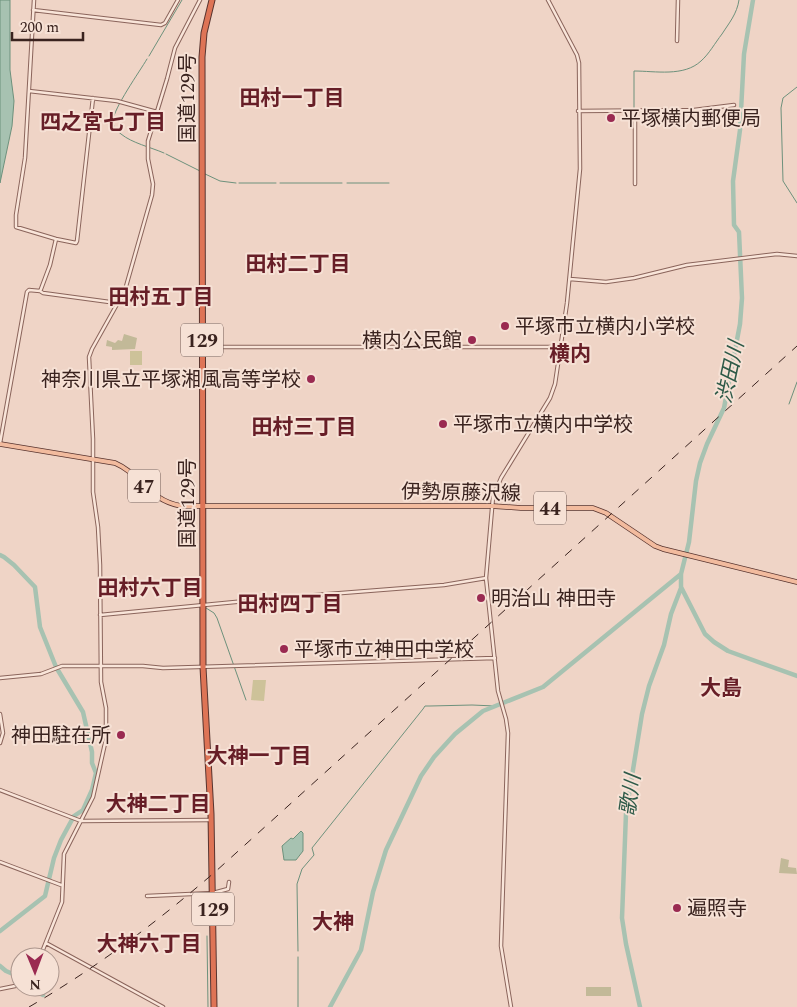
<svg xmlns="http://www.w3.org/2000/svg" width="797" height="1007" font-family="Spectral,'Noto Sans JP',serif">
<rect width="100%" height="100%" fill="#efd4c6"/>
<!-- green -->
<path fill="#cdc299" d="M130,351H142V365H130Z
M253,680H266L264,701L251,700Z"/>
<!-- cemetery -->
<path fill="#c2b998" d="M124,334L137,338L135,349L112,350V347L106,346L107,340L115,343L118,340L122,341Z
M781,858L789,860L788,867L796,868L797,874L779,873Z
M586,987H611V996H586Z"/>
<!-- water -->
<path fill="#a7c2b1" stroke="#6d917c" d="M0,0H10V70L14,101L12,126L0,183Z
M301,831L303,833V851L296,860H284L282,846L291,838L293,839Z"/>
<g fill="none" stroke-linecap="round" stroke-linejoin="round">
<!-- stream -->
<path stroke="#6d917c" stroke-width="1" d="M149,56L182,0
M147,59C140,71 113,109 113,121C113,126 117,131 121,134C132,143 150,147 164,153
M797,87L783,98L781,108L783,181L797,203
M634,110V71C655,71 684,77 701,61C709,54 715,43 722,34C729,23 737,14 739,0
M166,154L200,171
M203,173L220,181L236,183
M239,183H276
M280,183H342
M347,183H389
M789,404L797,382
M206,608L214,613L217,618L246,700
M207,936L208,1007
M298,951L297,884L302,869L314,855L312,848L423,709L425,706H430L472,705L495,706
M298,957V1007"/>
<!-- river -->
<path stroke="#a7c2b1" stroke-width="4.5" d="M753,0L744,54L740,130L733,181L734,225L739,232L742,298L740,324L724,408L707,444L700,463L696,481L689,542L681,574V587L705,634L714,642L728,651L797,676
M0,555L4,557L14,565L35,587L40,627L56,667L83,712L92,752V763L96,773L92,790L83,810L74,816L61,840L54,858L45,896L0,931
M0,966L6,971L20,977
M32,987L37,992L43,995
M330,1007L361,950L373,892L386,850L421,776L434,757L455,734L483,711L543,687L681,574
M640,1007L626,944L622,918L626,813L642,714L649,686L664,645L671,614L681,588"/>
<!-- minor casing -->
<g stroke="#8a645b" stroke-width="4.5">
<path id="minor" d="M34,0L25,158L16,215V227L56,239L76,243L77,241L93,98
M33,10L161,25L165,23L178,0
M677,41L678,0
M29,91L117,101L157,112
M578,111L694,110L734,105
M635,111V184
M570,279L606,282L634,278L687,265L777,254L797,256
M40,291L43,293L117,303
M199,347H561
M0,443L27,292L29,290L40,291L41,289L50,265L56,239
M100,615L278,598L444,585L486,578
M0,678L41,674L62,666H143L163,668L495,658
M0,714L3,733L0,743
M0,790L81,821L210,820
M0,862L61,885
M147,896L213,893L228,889L229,882
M46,943L163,1007
M40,957L62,902L64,854L93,797L106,739V708L101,682L100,565L98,527L93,492V439L89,357L92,349L125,290L152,195L153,184L148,159V141L167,79L175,48L200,0
M0,989L20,985
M511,1007L501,946L508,733L506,719L498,691L486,578L493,497L501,478L550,398L555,384L567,303L580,169L579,63L577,55L548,0"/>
</g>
<!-- major casing -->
<g stroke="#58342f" stroke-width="5.5">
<path id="major" d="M0,444L115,463C141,474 148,500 181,506H492L521,508H593L606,513L655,546L663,549L797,582"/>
</g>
<!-- highway casing -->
<g stroke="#58342f" stroke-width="7">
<path id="highway" d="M212,0L204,33L202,57L203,667L211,814L214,1007"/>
</g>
<!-- minor -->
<use href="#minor" stroke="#f9e5d9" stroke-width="2.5"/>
<!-- major -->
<use href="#major" stroke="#f2bb9e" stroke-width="4"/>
<!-- highway -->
<use href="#highway" stroke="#de7456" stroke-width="5"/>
<!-- rail -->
<path stroke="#3a231f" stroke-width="1" stroke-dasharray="9 9" stroke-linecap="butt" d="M29,1007C96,968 157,922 215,872L797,346"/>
</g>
<!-- markers -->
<g fill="#9a2a51" stroke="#f6e1d5" stroke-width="2">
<circle cx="611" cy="118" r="5"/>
<circle cx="505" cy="326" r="5"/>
<circle cx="472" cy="340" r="5"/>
<circle cx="311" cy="379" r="5"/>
<circle cx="443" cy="424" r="5"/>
<circle cx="481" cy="598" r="5"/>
<circle cx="284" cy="649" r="5"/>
<circle cx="121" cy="735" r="5"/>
<circle cx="677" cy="908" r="5"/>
</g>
<g text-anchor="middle" stroke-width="4" stroke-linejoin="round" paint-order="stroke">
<!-- shield labels -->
<g fill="#f6e1d5" stroke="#725c56" stroke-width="1">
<rect x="181" y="323.5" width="42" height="33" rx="4"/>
<rect x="128" y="469.5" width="32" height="33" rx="4"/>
<rect x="534" y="491.5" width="32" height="33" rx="4"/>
<rect x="192" y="892.5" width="42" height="33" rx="4"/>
</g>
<g font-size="19" font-weight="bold" fill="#3a231f">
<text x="202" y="347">129</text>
<text x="144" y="493">47</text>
<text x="550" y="515">44</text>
<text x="213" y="916">129</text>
</g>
<!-- street labels -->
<g font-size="20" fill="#3a231f" stroke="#f6e1d5">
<text transform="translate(187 98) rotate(-90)" y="7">国道129号</text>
<text transform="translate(461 492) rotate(1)" y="7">伊勢原藤沢線</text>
<text transform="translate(187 503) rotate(-90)" y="7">国道129号</text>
</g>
<!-- poi labels -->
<g font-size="20" fill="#3a231f" stroke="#f6e1d5" text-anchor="start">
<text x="621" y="125">平塚横内郵便局</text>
<text x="515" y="333">平塚市立横内小学校</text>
<text x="462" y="347" text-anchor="end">横内公民館</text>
<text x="301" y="386" text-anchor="end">神奈川県立平塚湘風高等学校</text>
<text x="453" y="431">平塚市立横内中学校</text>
<text x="491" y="605">明治山 神田寺</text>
<text x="294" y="656">平塚市立神田中学校</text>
<text x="111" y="742" text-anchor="end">神田駐在所</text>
<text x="687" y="915">遍照寺</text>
</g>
<!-- neighbourhood labels -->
<g font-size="21" font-weight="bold" fill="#671e27" stroke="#f6e1d5">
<text x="292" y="105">田村一丁目</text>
<text x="103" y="129">四之宮七丁目</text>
<text x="298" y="271">田村二丁目</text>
<text x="161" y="304">田村五丁目</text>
<text x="570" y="361">横内</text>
<text x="304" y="434">田村三丁目</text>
<text x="150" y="595">田村六丁目</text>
<text x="290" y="611">田村四丁目</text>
<text x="721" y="695">大島</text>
<text x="259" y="763">大神一丁目</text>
<text x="158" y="811">大神二丁目</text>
<text x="333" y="929">大神</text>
<text x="149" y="951">大神六丁目</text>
</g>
<!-- water labels -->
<g font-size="21" font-style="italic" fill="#2e5a48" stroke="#f6e1d5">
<text transform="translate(730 372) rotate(-78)" y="7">渋田川</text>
<text transform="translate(630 795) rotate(-82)" y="7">歌川</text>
</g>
</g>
<!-- north arrow -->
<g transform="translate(35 972) rotate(179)"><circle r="24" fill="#f6e1d5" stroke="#ab958c"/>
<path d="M0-4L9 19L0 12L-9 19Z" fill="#9a2a51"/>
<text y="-8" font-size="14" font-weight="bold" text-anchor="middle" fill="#3a231f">N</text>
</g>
<!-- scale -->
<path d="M12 32v8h71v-8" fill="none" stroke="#3a231f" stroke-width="2.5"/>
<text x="20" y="32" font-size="15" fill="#3a231f" stroke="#f6e1d5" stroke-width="4" paint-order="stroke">200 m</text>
</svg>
